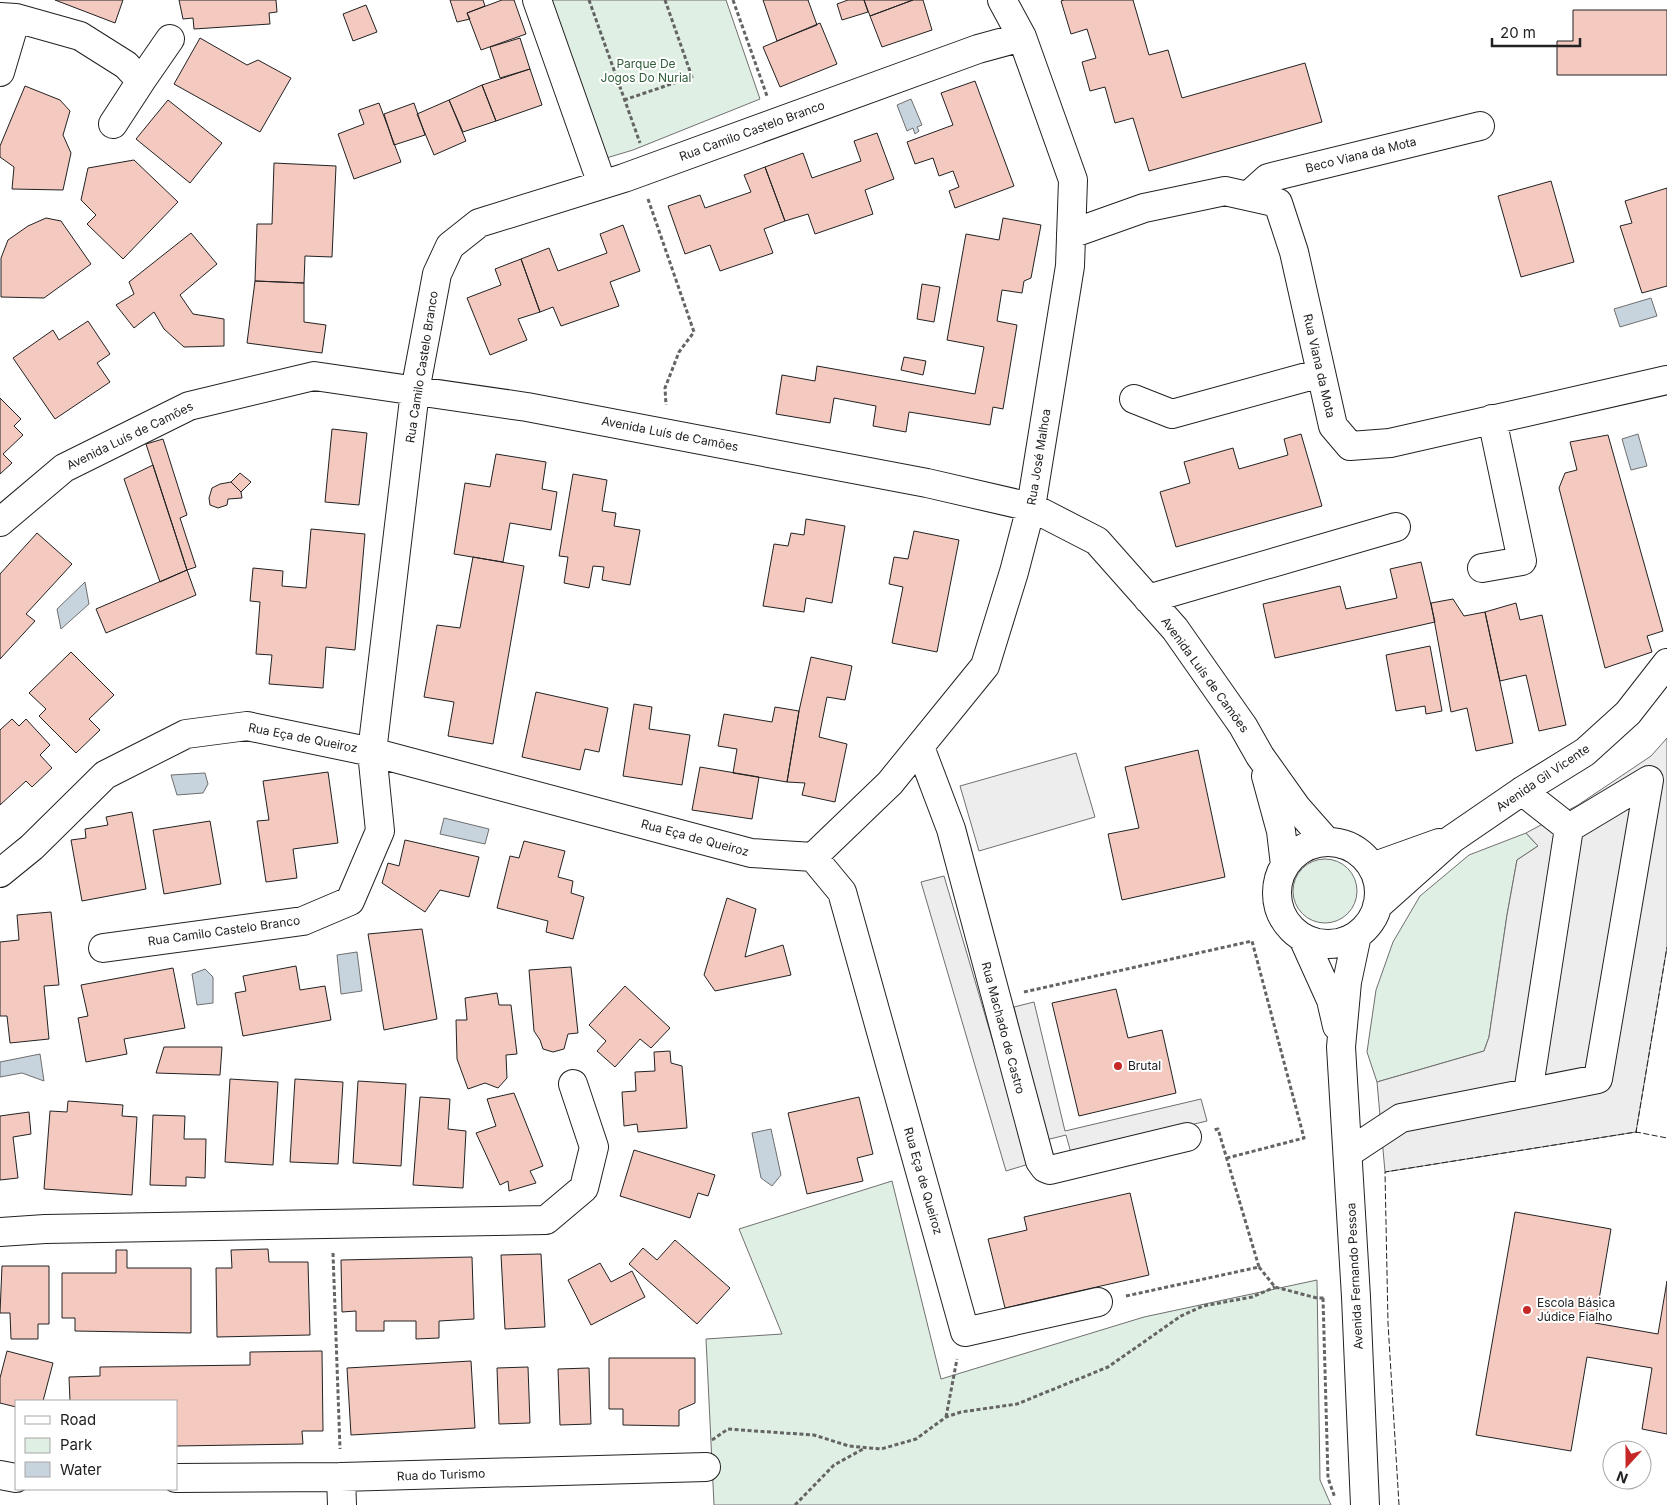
<svg xmlns="http://www.w3.org/2000/svg" width="1667" height="1505" font-family="Inter,sans-serif">
<rect width="100%" height="100%" fill="#fff"/>
<!-- green -->
<path fill="#e0efe3" stroke="#6f6f6f" d="M546,0H726L760,99L633,150L603,159Z
M1526,833L1538,846L1517,860L1507,915L1489,1037L1484,1051L1377,1082L1367,1052L1376,990L1393,942L1420,896L1469,855Z
M1293 891a32 32 0 1 1 64 0a32 32 0 1 1-64 0Z
M892,1181L941,1379L1144,1317L1317,1280L1320,1480L1331,1505H714L706,1339L782,1334L739,1229Z"/>
<!-- parking -->
<path fill="#ededed" stroke="#6f6f6f" d="M1667,738V947L1636,1132L1385,1172L1377,1082L1484,1051L1489,1037L1507,915L1517,860L1538,846L1526,833L1578,805L1651,756Z
M1076,753L1095,817L979,851L960,786Z
M944,876L1029,1164L1006,1171L921,882Z
M1034,1002L1065,1131L1201,1099L1207,1121L1071,1153L1066,1135L1046,1140L1014,1007Z"/>
<!-- water -->
<path fill="#c7d3dd" stroke="#6f6f6f" d="M911,99L922,125L917,127L919,131L915,134L913,128L907,131L897,105Z
M1651,298L1657,316L1620,327L1614,309Z
M1638,434L1647,466L1631,470L1622,439Z
M85,582L89,604L61,629L57,609Z
M205,773L208,784L203,793L177,795L171,775Z
M444,818L489,829L485,844L440,834Z
M357,952L362,991L341,994L337,955Z
M205,969L213,977V1003L197,1005L192,974Z
M40,1054L44,1081L22,1073L0,1077V1062Z
M771,1129L781,1175L772,1186L761,1178L752,1133Z"/>
<!-- building -->
<path fill="#f3c9c0" stroke="#222" d="M55,0H123L115,23Z
M179,0H276L277,12L269,13L270,24L194,29L193,18L183,19Z
M450,0H483L485,6L467,13L470,19L457,22Z
M502,0H514L526,34L481,50L467,13Z
M763,0H808L817,25L777,41Z
M848,0H864L868,12L842,20L837,4Z
M864,0H913L870,16Z
M913,0H923L932,30L882,47L870,16Z
M1064,0H1133L1149,55L1168,50L1182,98L1305,63L1322,122L1149,171L1133,118L1115,123L1105,87L1090,91L1082,62L1096,58L1087,29L1071,34L1061,1Z
M366,5L377,32L353,41L343,14Z
M1573,10H1667V75H1557V41H1573Z
M820,23L837,64L780,87L763,47Z
M200,38L247,65L258,60L291,78L260,132L174,84Z
M520,38L530,69L500,78L490,47Z
M530,69L542,105L496,121L482,85Z
M975,81L1014,186L955,208L949,191L959,187L953,171L939,176L933,158L915,164L907,142L953,125L941,93Z
M482,85L496,121L463,132L449,100Z
M25,86L60,100L70,111L63,135L71,153L63,190L12,189L14,167L0,157V146Z
M168,100L222,143L190,183L136,139Z
M449,100L466,141L434,155L417,114Z
M379,103L401,162L354,179L338,134L364,124L359,110Z
M414,103L425,135L394,145L384,114Z
M877,133L894,179L865,190L873,214L815,234L808,214L785,221L765,167L803,153L812,178L861,161L854,141Z
M134,160L178,202L123,259L87,224L96,215L81,200L88,168Z
M274,163L336,166L332,257L305,256L304,283L255,281L257,224H272Z
M765,167L785,221L764,229L773,253L720,271L710,245L685,254L668,206L700,195L705,208L751,192L744,175Z
M1551,181L1574,262L1521,277L1498,196Z
M1667,188V286L1642,293L1620,226L1632,223L1625,201Z
M46,218L61,221L91,264L44,298L1,297V258L8,240L28,226Z
M1003,218L1041,225L1031,278L1024,281L1022,293L1002,290L997,321L1017,325L1003,409L993,407L990,425L909,412L906,432L873,426L876,406L834,398L830,423L776,414L782,375L815,381L817,366L975,394L984,347L947,340L966,234L999,240Z
M623,225L640,271L610,282L619,306L561,326L553,307L540,312L521,259L549,248L558,271L607,253L600,234Z
M191,233L217,264L180,295L193,314L224,319V346L184,347L164,329L154,312L134,328L116,305L134,294L129,282Z
M521,259L540,312L518,319L527,340L490,355L467,298L501,285L495,269Z
M255,281L304,283V322L326,325L322,353L247,343Z
M922,284L940,287L934,322L917,319Z
M88,321L110,354L97,363L110,382L55,419L13,358L53,330L59,340Z
M904,357L926,361L923,375L901,370Z
M0,398L21,419L14,426L23,435L3,454L12,463L0,474Z
M332,429L367,433L359,505L325,502Z
M1301,434L1322,506L1176,547L1160,492L1190,483L1184,462L1233,448L1239,469L1288,455L1284,439Z
M1608,435L1663,631L1647,636L1652,652L1605,668L1559,488L1565,473L1577,470L1570,442Z
M163,439L187,515L180,518L196,567L187,570L146,444Z
M496,454L546,462L542,489L557,492L551,530L510,523L503,562L454,554L465,483L490,487Z
M153,465L187,570L160,582L124,479Z
M240,473L251,482L241,492L231,482Z
M573,474L607,480L602,511L616,513L614,526L640,530L630,585L602,580L604,567L593,566L589,588L564,583L568,557L559,556Z
M231,482L241,492L242,498L228,499L227,505L218,508L210,505L209,498L212,488L220,484Z
M806,519L845,526L832,603L806,598L804,612L763,606L774,544L788,546L791,533L804,535Z
M311,529L365,534L355,650L326,647L323,688L269,684L272,655L256,654L260,602L250,601L253,568L283,571L282,586L306,588Z
M914,531L959,540L937,652L892,643L903,587L889,584L894,557L908,559Z
M37,533L72,564L26,614L35,621L0,659V574Z
M473,557L524,566L493,744L448,736L454,702L424,697L437,625L460,628Z
M1421,562L1435,622L1275,658L1263,604L1340,586L1346,609L1397,598L1390,569Z
M187,570L196,595L106,633L96,609Z
M1453,599L1464,616L1485,612L1513,743L1476,751L1467,708L1451,712L1431,603Z
M1516,603L1520,620L1542,615L1566,725L1539,731L1526,675L1500,681L1485,612Z
M1430,646L1442,711L1426,714L1425,706L1396,711L1386,655Z
M71,652L114,695L89,719L100,730L76,753L39,716L46,709L29,693Z
M811,657L852,666L845,700L827,697L819,737L847,744L835,802L802,795L805,783L787,782L799,711Z
M536,692L608,708L599,752L585,749L580,770L522,757Z
M634,704L652,707L649,729L690,735L682,785L623,776Z
M775,707L799,711L787,782L733,773L737,749L718,746L724,714L772,722Z
M12,719L19,726L26,719L50,745L40,755L52,768L32,787L26,781L0,805V730Z
M1198,750L1225,877L1122,900L1108,834L1139,828L1125,767Z
M700,767L759,777L752,819L692,810Z
M328,772L338,843L293,849L297,878L266,882L257,821L269,820L263,781Z
M132,812L146,889L82,901L71,840L86,838L85,829L108,825L106,817Z
M210,821L221,884L164,894L153,830Z
M405,840L479,857L469,897L440,890L425,912L382,883L388,863L399,866Z
M524,841L565,851L558,877L573,881L571,893L584,897L573,939L546,932L548,921L497,908L510,856L519,858Z
M727,898L756,909L745,957L783,945L791,975L715,991L704,975Z
M51,912L59,985L44,986L49,1039L10,1043L7,1016H0V942L19,940L17,915Z
M422,929L437,1019L384,1030L368,934Z
M296,966L300,990L325,986L331,1020L243,1036L235,993L246,991L243,976Z
M571,967L578,1033L568,1034L564,1049L553,1052L543,1049L540,1040L534,1031L529,970Z
M173,968L185,1028L124,1039L127,1054L86,1062L78,1018L88,1016L81,985Z
M625,986L670,1028L651,1048L640,1039L615,1067L597,1051L606,1041L589,1025Z
M1116,989L1128,1038L1162,1030L1176,1093L1079,1116L1052,1003Z
M497,993L499,1005H511L517,1054L506,1055L507,1078L498,1088L485,1083L468,1089L457,1059L456,1020H467L465,998Z
M164,1047H222L220,1075L156,1073Z
M670,1051L671,1063L682,1066L687,1128L638,1132L637,1124L624,1126L622,1092L636,1091L635,1072L655,1071L654,1052Z
M230,1079L278,1082L273,1165L225,1162Z
M295,1079L343,1082L338,1164L290,1162Z
M358,1081L406,1084L401,1166L353,1163Z
M514,1093L543,1166L530,1171L536,1183L509,1191L508,1181L500,1185L476,1133L496,1126L487,1099Z
M420,1097L450,1099L448,1129L466,1131L463,1188L413,1185Z
M859,1097L873,1154L857,1158L863,1181L807,1194L788,1113Z
M68,1101L123,1105L122,1116L137,1117L132,1195L44,1189L50,1111L67,1112Z
M29,1112L31,1134L13,1137L18,1178L0,1180V1116Z
M153,1115L185,1116L184,1139H206L205,1178L186,1177V1186L150,1185Z
M634,1150L715,1175L708,1196L698,1193L690,1218L620,1196Z
M1130,1193L1149,1275L1005,1308L988,1239L1027,1230L1024,1217Z
M1515,1212L1611,1229L1595,1323L1658,1334L1667,1281V1434L1642,1429L1652,1368L1587,1357L1571,1451L1476,1435Z
M675,1240L730,1288L697,1324L629,1264L643,1248L657,1260Z
M268,1249L269,1262H308L310,1335L217,1337L216,1268H232L231,1250Z
M116,1250H127V1268H191V1333L75,1331V1318H62V1273H116Z
M541,1254L545,1327L505,1329L501,1255Z
M472,1257L474,1319L439,1321V1338L416,1339V1321H384V1331H356V1311L342,1312L341,1260Z
M600,1263L611,1282L632,1271L645,1297L591,1325L568,1280Z
M2,1266H49V1324H38V1339H11L10,1313H0Z
M7,1351L53,1363L43,1401H16V1407L0,1403V1378Z
M322,1351L323,1431H302L303,1444L176,1446V1401H70L69,1377L100,1376V1367L250,1365V1352Z
M609,1358H695V1403L679,1410V1426L623,1425V1409H609Z
M471,1361L475,1428L351,1435L347,1368Z
M528,1367L530,1423L499,1424L497,1368Z
M589,1368L591,1424L560,1425L558,1369Z"/>
<g fill="none" stroke-linecap="round" stroke-linejoin="round">
<!-- minor casing -->
<g stroke="#222" stroke-width="30">
<path id="minor" d="M537,0L602,184
M0,17L16,18L80,36L126,65L141,81L113,124
M0,72L16,18
M141,81L170,39
M1248,196L1268,178L1480,126
M1071,234L1144,208L1225,191L1278,203L1294,252L1333,426L1350,446L1390,443L1667,380
M1134,399L1172,414L1321,373
M0,522L64,468L189,406L314,376L527,407L927,483L1031,507L1097,541L1175,629L1243,726L1260,756L1297,808L1327,842
M1482,568L1522,561L1492,419
M1148,599L1396,527
M920,747L951,829L1040,1161L1045,1168L1050,1170L1187,1137
M1266,776L1281,831L1285,865
M1522,791L1569,828
M1277 893a51 51 0 1 1 102 0a51 51 0 1 1-102 0Z
M813,857L890,783L985,666L1014,572L1031,507L1070,266L1073,180L1022,37L1002,0
M1372,867L1439,843
M0,873L32,847L105,775L186,734L247,726L372,752L751,853L813,857L842,892L965,1332L1098,1302
M1377,906L1452,839L1522,791L1585,752L1628,713L1667,663
M1357,935L1347,982L1341,1047L1356,1297L1365,1505
M1303,938L1331,1000L1337,1026
M103,948L303,921L350,901L380,831L372,752L415,391L437,274L450,246L479,223L624,178L978,49L1022,37
M1528,1093L1569,828
M1348,1153L1401,1118L1598,1079L1649,780L1569,828
M0,1232L45,1229L546,1220L584,1188L594,1147L573,1084
M0,1475L16,1478
M341,1477L342,1505
M176,1478L341,1477L706,1467"/>
</g>
<!-- path -->
<path stroke="#646464" stroke-width="3" stroke-dasharray="4 2.5" stroke-linecap="butt" d="M589,0L640,143
M733,0L767,96
M624,100L692,77L665,0
M648,199L694,332L679,352L665,388L666,405
M1024,992L1252,941L1304,1138L1227,1158
M333,1253L340,1449
M1259,1267L1275,1287L1317,1298H1325
M1126,1296L1259,1267L1218,1129L1214,1130
M1323,1298L1328,1478L1335,1498
M946,1417L957,1359
M712,1440L728,1429L755,1431L814,1435L849,1446L881,1449L916,1439L946,1417L961,1412L1017,1404L1108,1367L1181,1316L1203,1306L1252,1297L1275,1287
M795,1505L834,1465L865,1448"/>
<!-- minor -->
<use href="#minor" stroke="#fff" stroke-width="28"/>
<!-- fence -->
<path stroke="#222" stroke-width="1" stroke-dasharray="6 2.5" stroke-linecap="butt" d="M1637,1133L1636,1132L1667,947
M1399,1505L1388,1323L1385,1172L1636,1132L1667,1138"/>
</g>
<!-- markers -->
<g fill="#c62828" stroke="#fff" stroke-width="2">
<circle cx="1118" cy="1066" r="5"/>
<circle cx="1527" cy="1310" r="5"/>
</g>
<g text-anchor="middle" stroke-width="4" stroke-linejoin="round" paint-order="stroke">
<!-- park labels -->
<g font-size="12" fill="#2f5e38" stroke="#fff">
<text x="646" y="68">Parque De<tspan x="646" dy="14">Jogos Do Nurial</tspan></text>
</g>
<!-- street labels -->
<g font-size="12" fill="#222" stroke="#fff">
<text transform="translate(752 131) rotate(-20)" y="4">Rua Camilo Castelo Branco</text>
<text transform="translate(1361 155) rotate(-14)" y="4">Beco Viana da Mota</text>
<text transform="translate(1319 366) rotate(77)" y="4">Rua Viana da Mota</text>
<text transform="translate(422 367) rotate(-81)" y="4">Rua Camilo Castelo Branco</text>
<text transform="translate(670 434) rotate(11)" y="4">Avenida Luís de Camões</text>
<text transform="translate(130 436) rotate(-26)" y="4">Avenida Luís de Camões</text>
<text transform="translate(1039 457) rotate(-81)" y="4">Rua José Malhoa</text>
<text transform="translate(1205 675) rotate(54)" y="4">Avenida Luís de Camões</text>
<text transform="translate(303 738) rotate(11)" y="4">Rua Eça de Queiroz</text>
<text transform="translate(1543 778) rotate(-34)" y="4">Avenida Gil Vicente</text>
<text transform="translate(695 838) rotate(15)" y="4">Rua Eça de Queiroz</text>
<text transform="translate(224 931) rotate(-8)" y="4">Rua Camilo Castelo Branco</text>
<text transform="translate(1003 1028) rotate(75)" y="4">Rua Machado de Castro</text>
<text transform="translate(923 1181) rotate(74)" y="4">Rua Eça de Queiroz</text>
<text transform="translate(1355 1276) rotate(-93)" y="4">Avenida Fernando Pessoa</text>
<text transform="translate(441 1475) rotate(-2)" y="4">Rua do Turismo</text>
</g>
<!-- poi labels -->
<g font-size="12" fill="#222" stroke="#fff" text-anchor="start">
<text x="1128" y="1070">Brutal</text>
<text x="1537" y="1307">Escola Básica<tspan x="1537" dy="14">Júdice Fialho</tspan></text>
</g>
</g>
<!-- legend -->
<rect x="15" y="1400" width="162" height="90" fill="#ffffff" stroke="#a7a7a7"/>
<rect x="25" y="1416" width="25" height="8" fill="#ffffff" stroke="#a7a7a7"/>
<text x="60" y="1425" font-size="15" fill="#222222">Road</text>
<rect x="25" y="1438" width="25" height="15" fill="#e0efe3" stroke="#a7a7a7"/>
<text x="60" y="1450" font-size="15" fill="#222222">Park</text>
<rect x="25" y="1462" width="25" height="15" fill="#c7d3dd" stroke="#a7a7a7"/>
<text x="60" y="1475" font-size="15" fill="#222222">Water</text>
<!-- north arrow -->
<g transform="translate(1627 1465) rotate(201)"><circle r="24" fill="#ffffff" stroke="#a7a7a7"/>
<path d="M0-4L9 19L0 12L-9 19Z" fill="#c62828"/>
<text y="-8" font-size="14" font-weight="bold" text-anchor="middle" fill="#222222">N</text>
</g>
<!-- scale -->
<path d="M1492 38v8h88v-8" fill="none" stroke="#222222" stroke-width="2.5"/>
<text x="1500" y="38" font-size="15" fill="#222222" stroke="#ffffff" stroke-width="4" paint-order="stroke">20 m</text>
</svg>
